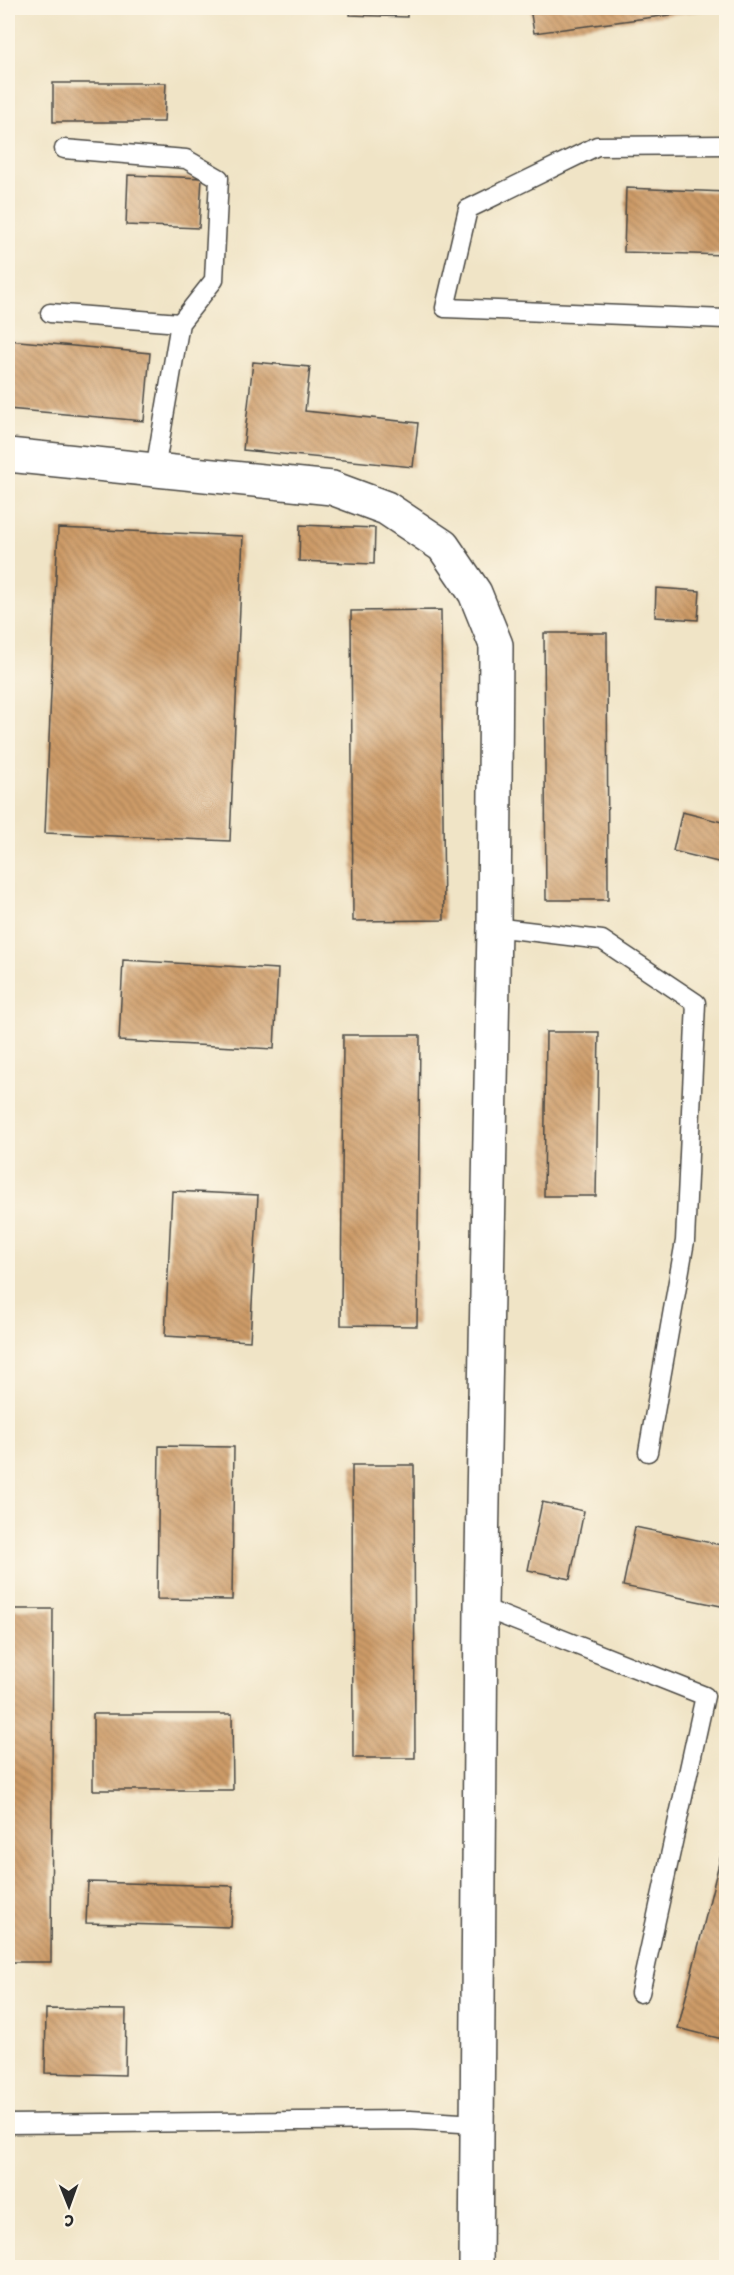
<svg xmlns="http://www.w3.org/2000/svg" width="734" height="2275" font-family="'Shantell Sans',sans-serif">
<defs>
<pattern id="building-back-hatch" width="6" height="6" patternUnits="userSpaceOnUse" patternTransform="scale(1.5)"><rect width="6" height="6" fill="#cd9b67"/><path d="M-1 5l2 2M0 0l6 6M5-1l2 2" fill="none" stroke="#a77f55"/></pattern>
</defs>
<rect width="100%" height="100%" fill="#fcf5e5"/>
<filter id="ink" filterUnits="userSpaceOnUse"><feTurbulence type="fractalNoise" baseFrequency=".0167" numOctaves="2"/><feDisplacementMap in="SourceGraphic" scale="12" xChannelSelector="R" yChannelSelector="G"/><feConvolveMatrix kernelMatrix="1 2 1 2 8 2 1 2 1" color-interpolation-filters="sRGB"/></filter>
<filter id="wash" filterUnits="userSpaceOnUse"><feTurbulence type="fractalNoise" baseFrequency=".008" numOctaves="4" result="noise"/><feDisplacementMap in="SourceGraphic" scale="24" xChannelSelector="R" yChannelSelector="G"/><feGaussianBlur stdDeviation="1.35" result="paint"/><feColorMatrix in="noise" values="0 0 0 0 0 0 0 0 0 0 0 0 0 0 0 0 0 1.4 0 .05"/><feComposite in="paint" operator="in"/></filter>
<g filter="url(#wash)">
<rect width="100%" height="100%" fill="#f0e4c6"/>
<g id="blocks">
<!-- building -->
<path fill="url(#building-back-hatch)" d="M351,8H407V17L350,15Z
M530,8H714V9L534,33Z
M53,83H166L164,122H53Z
M128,175L202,178L199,228L126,225Z
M626,188L726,192V255L624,252Z
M8,340L150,353L144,421L8,409Z
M253,362L310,367L305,411L418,423L413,467L243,450Z
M725,415H726V461L722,460Z
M300,525L375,528L374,564L299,561Z
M58,528L243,536L230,841L45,833Z
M656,588L700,591L698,620L655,617Z
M441,610L444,920L353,921L351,611Z
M544,633H607L608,900H546Z
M682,812L726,823V864L673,851Z
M123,960L278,969L274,1049L119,1041Z
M546,1032H599L596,1196H544Z
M343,1035H420L417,1326L341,1325Z
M172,1191L258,1195L250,1341L165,1336Z
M159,1446L234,1447L232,1600L157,1599Z
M352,1465H414L415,1758H353Z
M542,1502L584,1511L570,1579L528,1570Z
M635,1527L726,1546V1607L623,1586Z
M8,1609H53L51,1962H8Z
M93,1714H232L233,1790H93Z
M726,1835V2040L678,2028Z
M88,1882L233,1886L231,1927L86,1923Z
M46,2009L126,2010L125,2075L45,2073Z"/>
</g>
</g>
<g filter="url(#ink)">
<use href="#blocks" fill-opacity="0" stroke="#494742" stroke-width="1.5"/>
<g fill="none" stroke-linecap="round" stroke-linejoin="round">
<!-- lane casing -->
<g stroke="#494742" stroke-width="21">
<path id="lane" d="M726,145L597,146L468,209L445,308L726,319
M64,149L186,159L219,178L214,280L180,323
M50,313L180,323L155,470
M494,927L602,940L696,1003L685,1241L648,1452
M481,1607L705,1696L640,1993
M8,2124L410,2120L478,2124"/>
</g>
<!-- street casing -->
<g stroke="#494742" stroke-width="36">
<path id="street" d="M8,455L332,488L386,508L443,546L475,593L496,645L494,927L481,1607L476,2268"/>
</g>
<!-- lane -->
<use href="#lane" stroke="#fff" stroke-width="18"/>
<!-- street -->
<use href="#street" stroke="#fff" stroke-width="33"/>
</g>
</g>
<!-- margin -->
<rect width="734" height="2275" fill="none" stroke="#fcf5e5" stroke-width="30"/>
<!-- north arrow -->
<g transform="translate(69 2206) rotate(179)" stroke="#fcf5e5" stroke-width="4.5" paint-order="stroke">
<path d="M0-4.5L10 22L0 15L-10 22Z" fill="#2b2b2b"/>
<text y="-9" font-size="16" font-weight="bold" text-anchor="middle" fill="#2b2b2b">С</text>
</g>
</svg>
